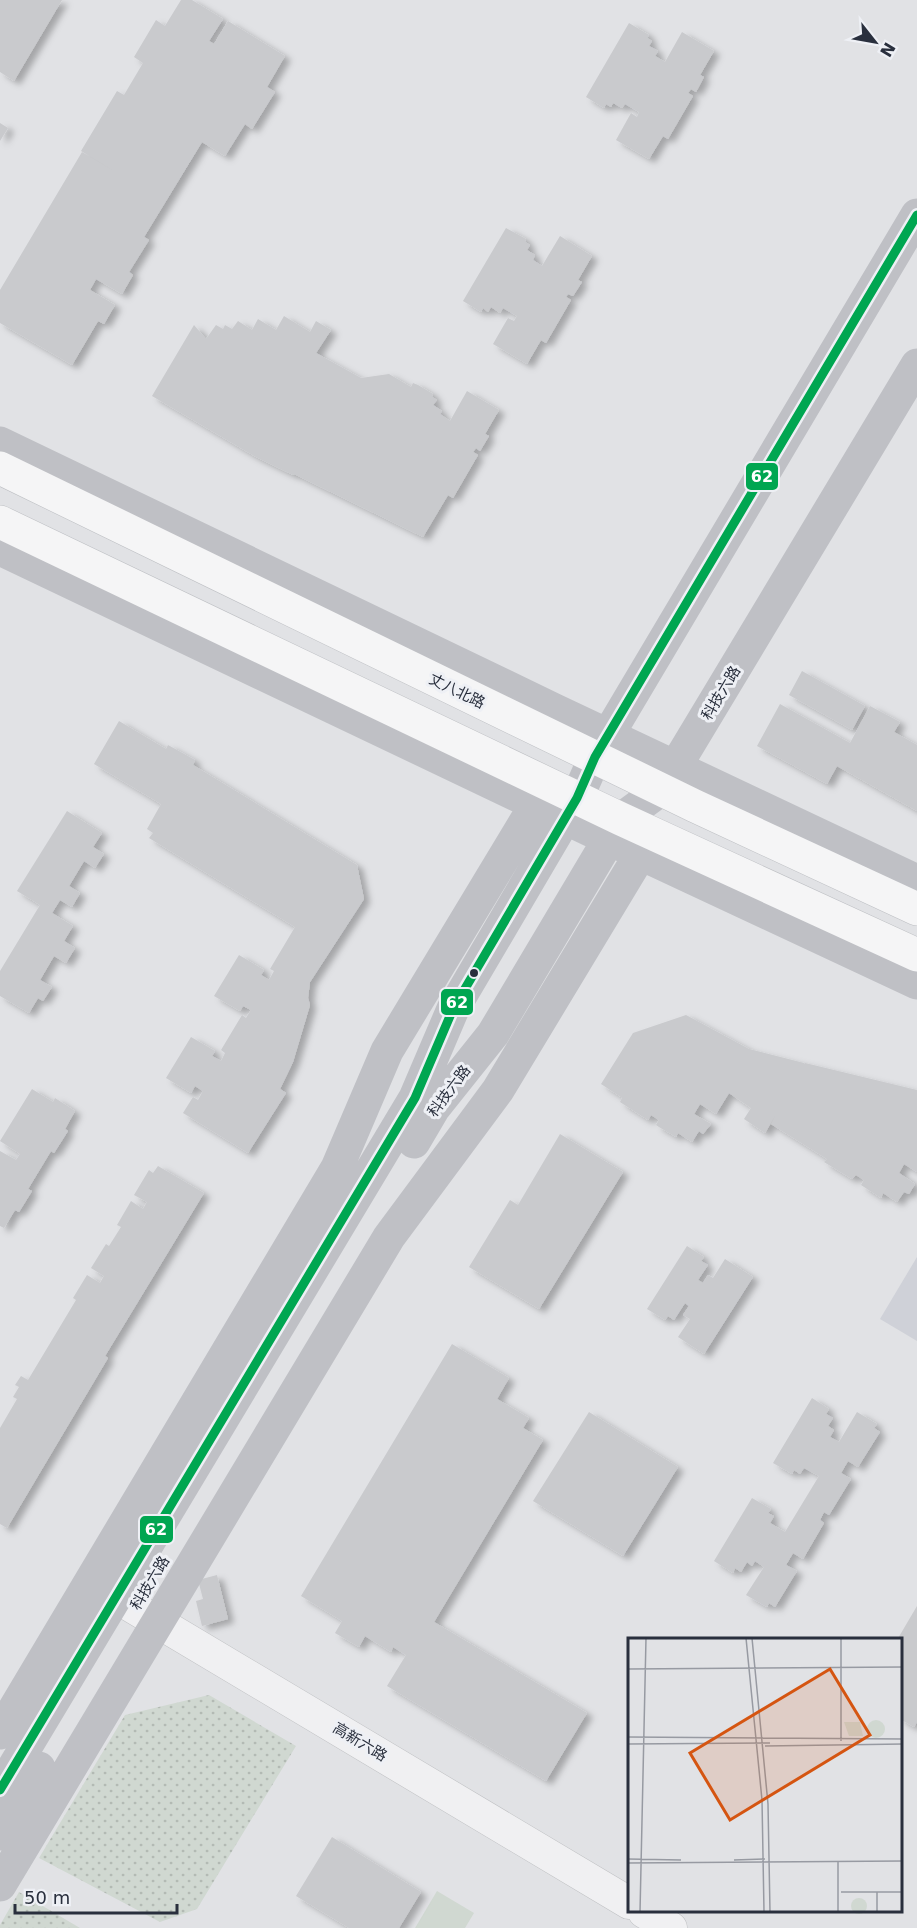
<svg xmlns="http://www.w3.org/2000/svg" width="917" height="1928" font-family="'DejaVu Sans','Noto Sans SC',sans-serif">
<defs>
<pattern id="garden-dots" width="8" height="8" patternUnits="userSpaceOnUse" patternTransform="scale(1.5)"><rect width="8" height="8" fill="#d0d8d1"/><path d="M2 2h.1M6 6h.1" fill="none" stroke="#b3bab4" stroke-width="1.8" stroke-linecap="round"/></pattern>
<filter id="shadow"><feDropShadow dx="6" dy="4" stdDeviation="3" flood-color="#0004"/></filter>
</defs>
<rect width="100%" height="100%" fill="#e1e2e5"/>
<!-- built -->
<path fill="#cfd1d8" d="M917,1257V1341L880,1319Z"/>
<!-- grass -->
<path fill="#d0d8d1" d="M437,1891L474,1913L465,1928H415Z"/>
<!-- garden -->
<path fill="url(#garden-dots)" d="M209,1695L296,1746L197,1909L160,1922L39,1858L125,1715Z
M19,1892L80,1928H0V1925Z"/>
<!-- building -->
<path fill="#c9cacd" filter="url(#shadow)" d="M0,0H62L14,81L0,72Z
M181,0H192L223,19L209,41L214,44L228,21L285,56L267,87L275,92L252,129L245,124L225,156L202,142L144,237L149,240L129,272L133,275L122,294L96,279L90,290L115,305L104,324L98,321L72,365L0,323V290L82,152L114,171L81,151L117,91L124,95L143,63L134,57L156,20L165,26Z
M629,23L649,35L647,38L652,41L649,46L658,51L655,56L665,62L682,32L714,51L700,75L704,77L696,92L691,89L688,93L693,96L668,139L663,136L649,159L616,140L631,113L637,117L639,112L625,104L622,108L613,103L611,107L606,104L604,108L586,97Z
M0,123L8,128L0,141Z
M506,228L526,239L525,242L530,245L527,250L535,255L533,260L542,266L560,236L592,256L578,280L582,282L573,296L568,294L566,297L571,300L546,343L541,340L527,364L493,344L508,318L514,321L517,316L503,308L500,313L491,307L488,312L483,308L481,312L463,301Z
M284,316L310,332L316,321L331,330L316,353L361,378L389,374L411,387L413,383L418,385L433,394L432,397L437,400L433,405L442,411L440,414L450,421L467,391L499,410L485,434L489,436L480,451L476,448L473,452L478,455L453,498L448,495L423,537L294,474L293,475L256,457L152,396L194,325L206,339L216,325L223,329L225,325L232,329L238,321L252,330L258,319L276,330Z
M802,671L865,706L852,730L789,695Z
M780,704L850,743L870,706L900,722L894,732L917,745V811L837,766L827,784L757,746Z
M119,721L166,749L168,745L195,760L193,765L357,865L364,899L310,982L308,998L310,1005L293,1062L280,1089L286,1093L248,1153L183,1113L193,1097L198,1100L203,1091L195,1086L191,1093L166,1078L191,1037L215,1051L212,1056L221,1061L225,1053L221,1050L242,1015L246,1018L251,1010L243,1006L240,1011L214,996L239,955L264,970L261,975L269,980L274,971L270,969L295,927L149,838L153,833L147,829L161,804L94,764Z
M67,811L102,833L93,847L104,854L95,868L84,861L69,886L80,893L72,907L60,900L52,913L73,926L64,941L75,948L66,963L54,956L40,980L52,987L43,1001L38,998L29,1013L0,996V971L40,905L17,891Z
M686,1015L749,1049L804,1063V1064L805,1063L917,1090V1172L904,1164L899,1173L915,1184L909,1194L904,1192L897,1202L883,1193L881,1198L861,1185L864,1180L856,1175L852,1179L824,1162L827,1159L771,1124L775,1116L765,1133L744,1119L751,1108L729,1093L716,1114L700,1104L694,1114L711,1124L703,1134L699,1131L692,1142L678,1133L676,1137L659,1127L656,1125L659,1120L651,1115L648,1120L620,1102L622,1098L621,1097L601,1084L633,1033Z
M32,1089L53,1102L55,1098L75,1111L65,1129L68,1131L54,1153L51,1151L28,1189L32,1191L19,1212L15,1210L4,1228L0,1226V1151L16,1160L20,1154L0,1141Z
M560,1134L623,1172L539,1309L469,1267L510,1200L518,1205Z
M158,1166L204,1193L105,1356L108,1358L7,1528L0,1524V1428L17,1399L13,1397L19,1387L15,1385L21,1376L28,1380L76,1300L73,1298L87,1275L100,1283L104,1276L91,1268L106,1244L109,1246L121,1227L117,1225L131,1201L143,1209L147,1202L134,1195L149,1170L153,1173Z
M687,1246L704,1257L701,1261L708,1265L698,1280L703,1283L708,1275L713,1278L725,1259L753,1277L704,1354L678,1337L690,1319L683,1315L689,1306L685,1303L674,1320L668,1316L665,1320L647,1309Z
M452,1344L509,1378L497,1399L529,1418L523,1428L543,1440L434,1622L587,1713L546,1781L387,1686L406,1655L393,1647L391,1652L365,1636L359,1647L335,1633L342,1621L301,1596Z
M812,1398L829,1409L826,1414L833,1418L828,1426L834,1430L830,1437L839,1442L857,1412L877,1424L874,1428L880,1432L858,1467L848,1461L841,1473L851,1479L829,1515L824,1512L820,1520L824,1523L803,1559L793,1553L786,1565L797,1571L775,1607L769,1603L767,1607L746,1595L764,1567L755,1561L752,1566L747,1562L741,1572L735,1568L733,1573L714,1561L752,1498L771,1509L768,1513L774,1516L770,1523L785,1532L819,1476L804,1468L800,1474L794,1470L792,1474L773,1463Z
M589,1412L678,1467L623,1556L533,1501Z
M217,1575L228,1619L202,1626L196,1601L203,1599L198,1580Z
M917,1606V1722L914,1727L900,1719V1640H897Z
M332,1837L421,1892L399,1928H349L296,1896Z"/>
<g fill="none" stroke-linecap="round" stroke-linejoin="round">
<!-- tertiary casing -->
<g stroke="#bfc0c3" stroke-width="33">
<path id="tertiary" d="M94,1584L629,1903
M644,1912L671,1928"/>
</g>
<!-- primary casing -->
<g stroke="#bdbfc3" stroke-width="34">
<path id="primary" d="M0,468L695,806L917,909
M0,522L621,819L917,955"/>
</g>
<!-- tertiary -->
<use href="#tertiary" stroke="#f0f0f2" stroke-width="32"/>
<!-- secondary -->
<path stroke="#bfc0c5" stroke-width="33" d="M0,443L555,710L917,881
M0,549L609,839L917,983
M414,1142L434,1108L493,1034L621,819L662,789L917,365
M0,1733L337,1168L387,1051L536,804L577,798
M0,1790L415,1098L453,1009L577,798L595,757L917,215
M0,1834L39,1768
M0,1885L389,1237L498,1090L641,853L621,819"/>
<!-- primary -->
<use href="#primary" stroke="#f5f5f6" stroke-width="33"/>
<!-- bus-1 casing -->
<g stroke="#eef0f5" stroke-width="14">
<path id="bus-1" d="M0,1790L415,1098L453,1009L577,798L595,757L917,215"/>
</g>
<!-- bus-1 -->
<use href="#bus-1" stroke="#00a651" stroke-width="9"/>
</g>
<!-- markers -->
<circle fill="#292f3d" stroke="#eef0f5" stroke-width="2" cx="474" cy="973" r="5"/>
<g text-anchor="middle" stroke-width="6" stroke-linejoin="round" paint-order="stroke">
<!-- street labels -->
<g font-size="15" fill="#292f3d" stroke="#eef0f5">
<text transform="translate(457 691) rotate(26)" y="5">丈八北路</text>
<text transform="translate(721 693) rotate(-59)" y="5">科技六路</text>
<text transform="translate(449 1091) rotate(-53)" y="5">科技六路</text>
<text transform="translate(150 1583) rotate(-59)" y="5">科技六路</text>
<text transform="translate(360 1742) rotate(31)" y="5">高新六路</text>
</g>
</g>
<!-- overview -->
<g transform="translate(628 1638)">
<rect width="274" height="274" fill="#e1e2e5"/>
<path d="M223 268a8 8 0 1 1 16 0a8 8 0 1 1-16 0Z" fill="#d0d8d1"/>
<path d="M239 91a9 9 0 1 1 18 0a9 9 0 1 1-18 0ZM216,84H232L235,98H221Z" fill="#d0d8d1"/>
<path fill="none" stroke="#979aa2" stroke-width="1.5" d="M118,0L134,162L136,274M124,0L140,166L142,274M213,0V103M0,31L275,29M0,99L275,101M0,106L142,105M137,108L275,106M0,221L53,222M106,222L137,221M0,225L275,223M213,254H275M249,254V274M12,274L18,0M210,274V223"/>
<path fill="#d55511" fill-opacity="0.15" stroke="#d55511" stroke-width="3" d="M202,31L242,97L102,182L62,115Z"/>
<rect width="274" height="274" fill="none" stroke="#292f3d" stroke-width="3"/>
</g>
<g stroke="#eef0f5" stroke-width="2">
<rect x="745" y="462" width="34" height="29" rx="6" fill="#00a651"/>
<rect x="440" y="988" width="34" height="28" rx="6" fill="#00a651"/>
<rect x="139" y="1515" width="35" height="29" rx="6" fill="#00a651"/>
</g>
<g font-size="16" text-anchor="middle" font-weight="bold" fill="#fff">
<text x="762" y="482">62</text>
<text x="457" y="1008">62</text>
<text x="156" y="1535">62</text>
</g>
<!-- north arrow -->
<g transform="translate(875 42) rotate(121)" stroke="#eef0f5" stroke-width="4.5" paint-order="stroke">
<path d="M0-4.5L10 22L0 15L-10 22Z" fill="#292f3d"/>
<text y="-9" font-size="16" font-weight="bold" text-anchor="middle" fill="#292f3d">N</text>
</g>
<!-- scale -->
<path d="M15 1904v9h162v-9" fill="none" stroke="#292f3d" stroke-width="3"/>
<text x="24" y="1904" font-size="18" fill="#292f3d" stroke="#eef0f5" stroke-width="4.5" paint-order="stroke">50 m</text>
</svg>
